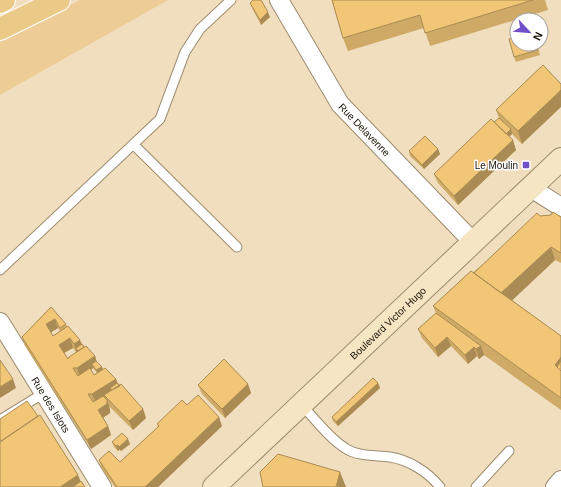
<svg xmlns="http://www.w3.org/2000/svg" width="561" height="487" font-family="Helvetica,sans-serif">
<rect width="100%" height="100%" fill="#f1debf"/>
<!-- grass -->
<path fill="#edcd95" d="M80,0H168L0,95V41Z"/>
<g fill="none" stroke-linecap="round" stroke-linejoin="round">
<!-- lane casing -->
<g stroke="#9d8c6f" stroke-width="11">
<path id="lane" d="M134,145L237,247
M0,270L160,119L185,52L200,29L231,0
M301,404C315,419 329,438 345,448C358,457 376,455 390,457C409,460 428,472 440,487
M0,420L44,393
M476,487L509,451"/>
</g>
<!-- street casing -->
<g stroke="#9d8c6f" stroke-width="20">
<g id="street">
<path id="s1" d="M279,0L340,104L473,242"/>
<path d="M531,188L561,207"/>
<path id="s2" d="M0,322L102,487"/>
<path d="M555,487L561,480"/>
</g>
</g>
<!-- secondary casing -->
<g stroke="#9d8c6f" stroke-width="24">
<g id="secondary">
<path id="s3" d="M214,487L561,159"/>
</g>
</g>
<!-- primary casing -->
<g stroke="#fff" stroke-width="24">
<path id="primary" d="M0,2L4,0
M0,29L59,0"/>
</g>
<!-- lane -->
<use href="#lane" stroke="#fff" stroke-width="9"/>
<!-- street -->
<use href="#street" stroke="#fff" stroke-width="18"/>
<!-- secondary -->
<use href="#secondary" stroke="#f5e5c3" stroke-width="22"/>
<!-- primary -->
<use href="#primary" stroke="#ebca88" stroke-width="22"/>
</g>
<!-- wall -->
<path fill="#cfaa66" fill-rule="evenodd" d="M332,0H545L548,10L430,46L424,28L348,51L343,38Z
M250,3L270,17L261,25L252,8Z
M537,44L540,55L516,62L514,57Z
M543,65L522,144L512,134L509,137L516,150L458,205L438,183L434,174L499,118L496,110Z
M438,149L440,154L424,169L410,156L409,151Z
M540,216L561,217V263L555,260L512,300L561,336V410L484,355L479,359L477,356L468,364L451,346L438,357L422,338L418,329L436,313L433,306Z
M51,307L66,324L67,327L82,344L95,356L96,361L102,367L103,370L116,379L118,383L143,409L146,418L133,430L109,406L110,409V413L103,418L108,426L111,435L91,449L25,346L22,337ZM58,328L60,331L53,336L51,332ZM73,348L76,352L68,359L64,353ZM93,368L97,373L94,375L91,370Z
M378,383L380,388L338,426L333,421L332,417Z
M248,384L251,393L225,418L202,394L198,385Z
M187,405L222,426L158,487H115L102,469L99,460L120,462L158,427L157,424Z
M112,442L130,444L121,451L120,449L118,451L114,447Z"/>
<!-- shaded-wall -->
<path fill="#a98b53" d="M268,12L270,17L261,25L260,20Z
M561,90V107L522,144L518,131Z
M511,129L512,134L506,140L505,135Z
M513,140L516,150L458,205L454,196Z
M438,149L440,154L424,169L422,165Z
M551,247L555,260L505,307L500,294Z
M55,319L58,328L50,333L46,324Z
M447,337L451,346L438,357L435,348Z
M70,338L73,348L62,354L59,345Z
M80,340L84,349L76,348L78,353H77L74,344Z
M481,346L484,355L479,359L476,349Z
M474,347L477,356L468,364L465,355Z
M95,356L98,365L92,364L93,368L80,377L77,368Z
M561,357V373L555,365Z
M102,367L103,371L98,375L96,370Z
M13,379L16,388L0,398V387Z
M116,379L119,388H110L112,392L104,395L105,397L96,403L92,394Z
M378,383L380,388L338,426L336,422Z
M248,384L251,393L225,418L222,409Z
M107,400L110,409V413L101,419L98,410Z
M143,409L146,418L133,430L129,421Z
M219,417L222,426L158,487H145Z
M108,426L111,435L91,449L87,440Z
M128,439L130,444L121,451L119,447Z
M118,445L120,449L118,451L116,446Z
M340,472L346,487H336Z
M78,475L83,487H60Z"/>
<!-- building -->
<path fill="#f1c677" stroke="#a98b53" d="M253,0H261L268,12L260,20L250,3Z
M332,0H533L425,33L420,15L343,38Z
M517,37V44H536L538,50L514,57L509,39Z
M543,65L561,84V90L518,131L496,110Z
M499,118L511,129L506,134L494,122Z
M491,119L513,140L454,196L434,174Z
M425,136L438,149L422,165L409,151Z
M553,212L561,217V253L551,247L501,293L474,273L537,213L540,216L551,215Z
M471,271L561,336V357L555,365L561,371V398L433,306Z
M51,307L66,324L60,328L55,319L46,324L53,336L68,326L80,340L74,344L70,338L59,345L68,359L69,357L86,346L95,356L77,368H73L78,376L90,368L94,375L105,368L116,379L92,394H88L93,402L103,396L107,400V404L98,410L108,426L87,440L22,337Z
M436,313L481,346L476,349L474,347L465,355L447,337L435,348L418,329Z
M82,344L84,347L78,351L76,348Z
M224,359L248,384L222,409L198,385Z
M0,360L13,379L0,387Z
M96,361L102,367L96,370L92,364Z
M561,361V371L557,367Z
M373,378L378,383L336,422L332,417Z
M117,383L120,386L112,390L110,388Z
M121,384L143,409L129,421L104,395Z
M198,395L219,417L145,487H117L99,460L109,451L120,462L159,426L157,424L182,400L187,405Z
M27,401L38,416L1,441L0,439V419Z
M40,415L78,475L60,487H0V442Z
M122,433L128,439L119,447L118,445L116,446L112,442Z
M278,454L340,472L336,487H263L260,472Z
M81,481L85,487H73Z"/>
<!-- markers -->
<rect fill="#7050c9" stroke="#fff" stroke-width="1.5" x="522" y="161" width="8" height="8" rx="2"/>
<g text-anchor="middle" stroke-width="3" stroke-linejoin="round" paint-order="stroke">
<!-- street labels -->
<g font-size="10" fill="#1b1509" stroke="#fff">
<text dy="4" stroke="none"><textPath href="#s1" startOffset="156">Rue Delavenne</textPath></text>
<text dy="4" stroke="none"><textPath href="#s3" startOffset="239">Boulevard Victor Hugo</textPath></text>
<text dy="4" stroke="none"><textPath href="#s2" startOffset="97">Rue des Islots</textPath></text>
</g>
<!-- poi labels -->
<g font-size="10" fill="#1b1509" stroke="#fff" text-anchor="end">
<text x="518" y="169">Le Moulin</text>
</g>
</g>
<!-- north arrow -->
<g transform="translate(529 32) rotate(116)"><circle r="19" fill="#ffffff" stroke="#a4a19d"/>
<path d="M0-3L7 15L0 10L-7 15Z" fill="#7050c9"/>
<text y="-6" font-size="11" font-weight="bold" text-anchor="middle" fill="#1b1509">N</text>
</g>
</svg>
